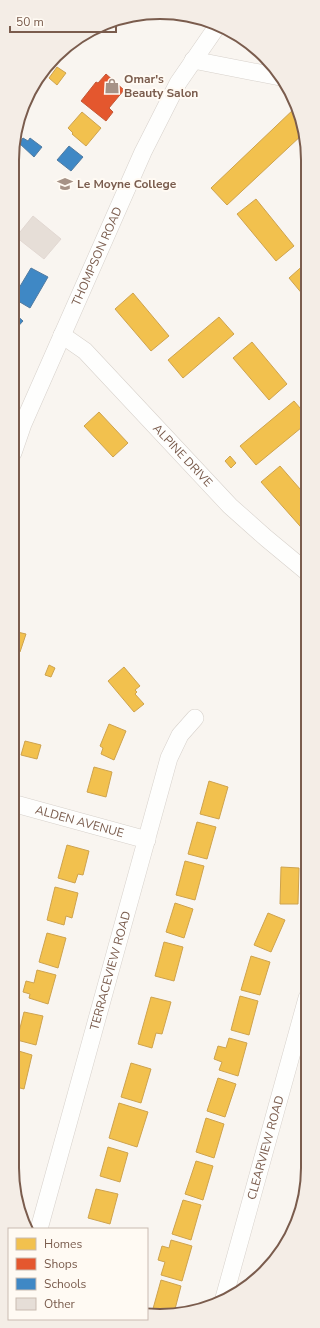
<svg xmlns="http://www.w3.org/2000/svg" width="320" height="1328" font-family="'Nunito Sans',sans-serif">
<rect width="100%" height="100%" fill="#f9f5f0"/>
<!-- homes -->
<path fill="#f2c14e" stroke="#cea34e" d="M57,67L66,73L57,85L49,78Z
M296,107L304,133L227,205L211,188Z
M82,112L101,128L86,146L72,134L73,133L68,128Z
M256,199L294,246L276,261L237,214Z
M307,262V294L304,296L289,278Z
M133,293L169,336L151,351L115,309Z
M219,317L234,334L183,378L168,360Z
M252,342L287,384L269,400L233,358Z
M294,401L307,416V423L256,465L240,446Z
M99,412L128,443L113,457L84,426Z
M230,456L236,463L231,468L225,461Z
M280,466L307,497V534L261,482Z
M13,631L26,634L20,652L13,650Z
M307,663V674L301,668Z
M49,665L55,668L51,677L45,675Z
M124,667L140,686L135,690L137,692L135,694L144,704L134,712L108,681Z
M109,724L126,731L114,760L101,754L103,748L100,746Z
M25,741L41,745L37,759L21,755Z
M94,767L112,772L106,797L87,792Z
M209,781L228,787L219,819L200,814Z
M197,822L216,827L207,859L188,854Z
M67,845L89,851L83,875L78,874L75,883L58,878Z
M185,861L204,866L195,900L176,895Z
M281,867L299,868L298,904H280Z
M55,887L78,893L72,918L66,916L64,925L47,920Z
M175,903L193,909L184,938L166,932Z
M268,913L285,920L271,952L254,945Z
M47,933L66,938L58,968L39,962Z
M164,942L183,947L174,981L155,976Z
M251,956L270,962L260,995L241,990Z
M37,970L56,975L48,1004L29,998L30,994L23,992L26,981L34,983Z
M240,996L258,1001L249,1035L231,1030Z
M151,997L171,1002L162,1034L156,1033L152,1048L138,1044Z
M24,1012L43,1016L36,1045L17,1040Z
M229,1038L247,1043L238,1076L219,1070L222,1062L214,1059L218,1046L226,1048Z
M12,1049L32,1055L24,1089L12,1086V1087Z
M131,1063L151,1069L141,1103L121,1097Z
M218,1078L236,1084L225,1117L207,1111Z
M119,1103L148,1112L137,1147L109,1138Z
M12,1113L19,1114L12,1141Z
M206,1118L224,1124L214,1158L196,1152Z
M108,1147L128,1153L120,1182L100,1176Z
M196,1161L213,1166L203,1200L185,1194Z
M96,1189L118,1194L110,1224L88,1218Z
M183,1200L201,1205L191,1240L172,1234Z
M171,1240L192,1246L182,1281L161,1275L165,1262L158,1260L162,1246L169,1248Z
M161,1280L181,1286L174,1313L151,1316Z"/>
<!-- shops -->
<path fill="#e4572e" stroke="#c45837" d="M106,74L124,90L109,108L113,112L106,121L81,101L96,82L98,83Z"/>
<!-- schools -->
<path fill="#3f88c5" stroke="#517ba1" d="M23,138L28,141L30,138L42,147L34,157L19,143Z
M69,146L83,157L71,171L57,160Z
M31,268L48,277L30,308L13,298Z
M13,312L23,321L13,332Z"/>
<!-- building -->
<path fill="#e6ded7" stroke="#e2d8d2" d="M33,216L61,239L44,259L16,237Z"/>
<g fill="none" stroke-linecap="round" stroke-linejoin="round">
<!-- minor casing -->
<g stroke="#d7d1cb" stroke-width="18">
<g id="minor">
<path d="M193,60L280,77"/>
<path id="s1" d="M62,335L85,351L230,506L266,538L307,572"/>
<path id="s2" d="M13,453L23,424L143,152L178,83L218,25"/>
<path id="s3" d="M12,803L147,840"/>
<path id="s4" d="M39,1229L169,758L180,735L195,718"/>
<path id="s5" d="M224,1298L307,998"/>
</g>
</g>
<!-- minor -->
<use href="#minor" stroke="#fefefd" stroke-width="17"/>
</g>
<!-- icons -->
<defs>
<g id="shop-bare" transform="scale(1.2)"><path d="M-5-2.5h2.3a2.7 3.5 0 0 1 5.4 0H5L5.5 6h-11ZM-1.5-2.5h3a1.5 2.3 0 0 0-3 0Z" fill="#a69286" stroke="#fffaf3" stroke-width="2.5" paint-order="stroke"/></g>
<g id="university-bare" transform="scale(1.2)"><path d="M0-5L7-2L0 1L-7-2ZM-4 1L0 2.5L4 1V4Q0 6-4 4Z" fill="#a69286" stroke="#fffaf3" stroke-width="2.5" paint-order="stroke"/></g>
</defs>
<g fill-rule="evenodd">
<use href="#shop-bare" x="112" y="86"/>
<use href="#university-bare" x="65" y="184"/>
</g>
<g text-anchor="middle" stroke-width="4" stroke-linejoin="round" paint-order="stroke">
<!-- poi labels -->
<g font-size="12" font-weight="bold" fill="#7a5c4d" stroke="#fffaf3" text-anchor="start">
<text x="124" y="83">Omar's<tspan x="124" dy="14">Beauty Salon</tspan></text>
<text x="77" y="188">Le Moyne College</text>
</g>
<!-- street labels -->
<g font-size="12" fill="#7a5c4d" stroke="#fffaf3">
<text dy="4" stroke="none"><textPath href="#s2" startOffset="214">THOMPSON ROAD</textPath></text>
<text dy="4" stroke="none"><textPath href="#s1" startOffset="171">ALPINE DRIVE</textPath></text>
<text dy="4" stroke="none"><textPath href="#s3" startOffset="70">ALDEN AVENUE</textPath></text>
<text dy="4" stroke="none"><textPath href="#s4" startOffset="268">TERRACEVIEW ROAD</textPath></text>
<text dy="4" stroke="none"><textPath href="#s5" startOffset="156">CLEARVIEW ROAD</textPath></text>
</g>
</g>
<!-- crop -->
<path d="M0 0H320V1328H0ZM160 19H160A141 141 0 0 1 301 160V1168A141 141 0 0 1 160 1309H160A141 141 0 0 1 19 1168V160A141 141 0 0 1 160 19Z" fill="#f4ede6" fill-rule="evenodd"/>
<path fill="none" stroke="#7a5c4d" stroke-width="2" d="M160 19H160A141 141 0 0 1 301 160V1168A141 141 0 0 1 160 1309H160A141 141 0 0 1 19 1168V160A141 141 0 0 1 160 19Z"/>
<!-- legend -->
<rect x="8" y="1228" width="140" height="92" fill="#fffaf3" stroke="#cabbb1"/>
<rect x="16" y="1238" width="20" height="12" fill="#f2c14e" stroke="#cabbb1"/>
<text x="44" y="1248" font-size="12" fill="#7a5c4d">Homes</text>
<rect x="16" y="1258" width="20" height="12" fill="#e4572e" stroke="#cabbb1"/>
<text x="44" y="1268" font-size="12" fill="#7a5c4d">Shops</text>
<rect x="16" y="1278" width="20" height="12" fill="#3f88c5" stroke="#cabbb1"/>
<text x="44" y="1288" font-size="12" fill="#7a5c4d">Schools</text>
<rect x="16" y="1298" width="20" height="12" fill="#e6ded7" stroke="#cabbb1"/>
<text x="44" y="1308" font-size="12" fill="#7a5c4d">Other</text>
<!-- scale -->
<path d="M10 26v6h106v-6" fill="none" stroke="#7a5c4d" stroke-width="2"/>
<text x="16" y="26" font-size="12" fill="#7a5c4d" stroke="#fffaf3" stroke-width="3" paint-order="stroke">50 m</text>
</svg>
